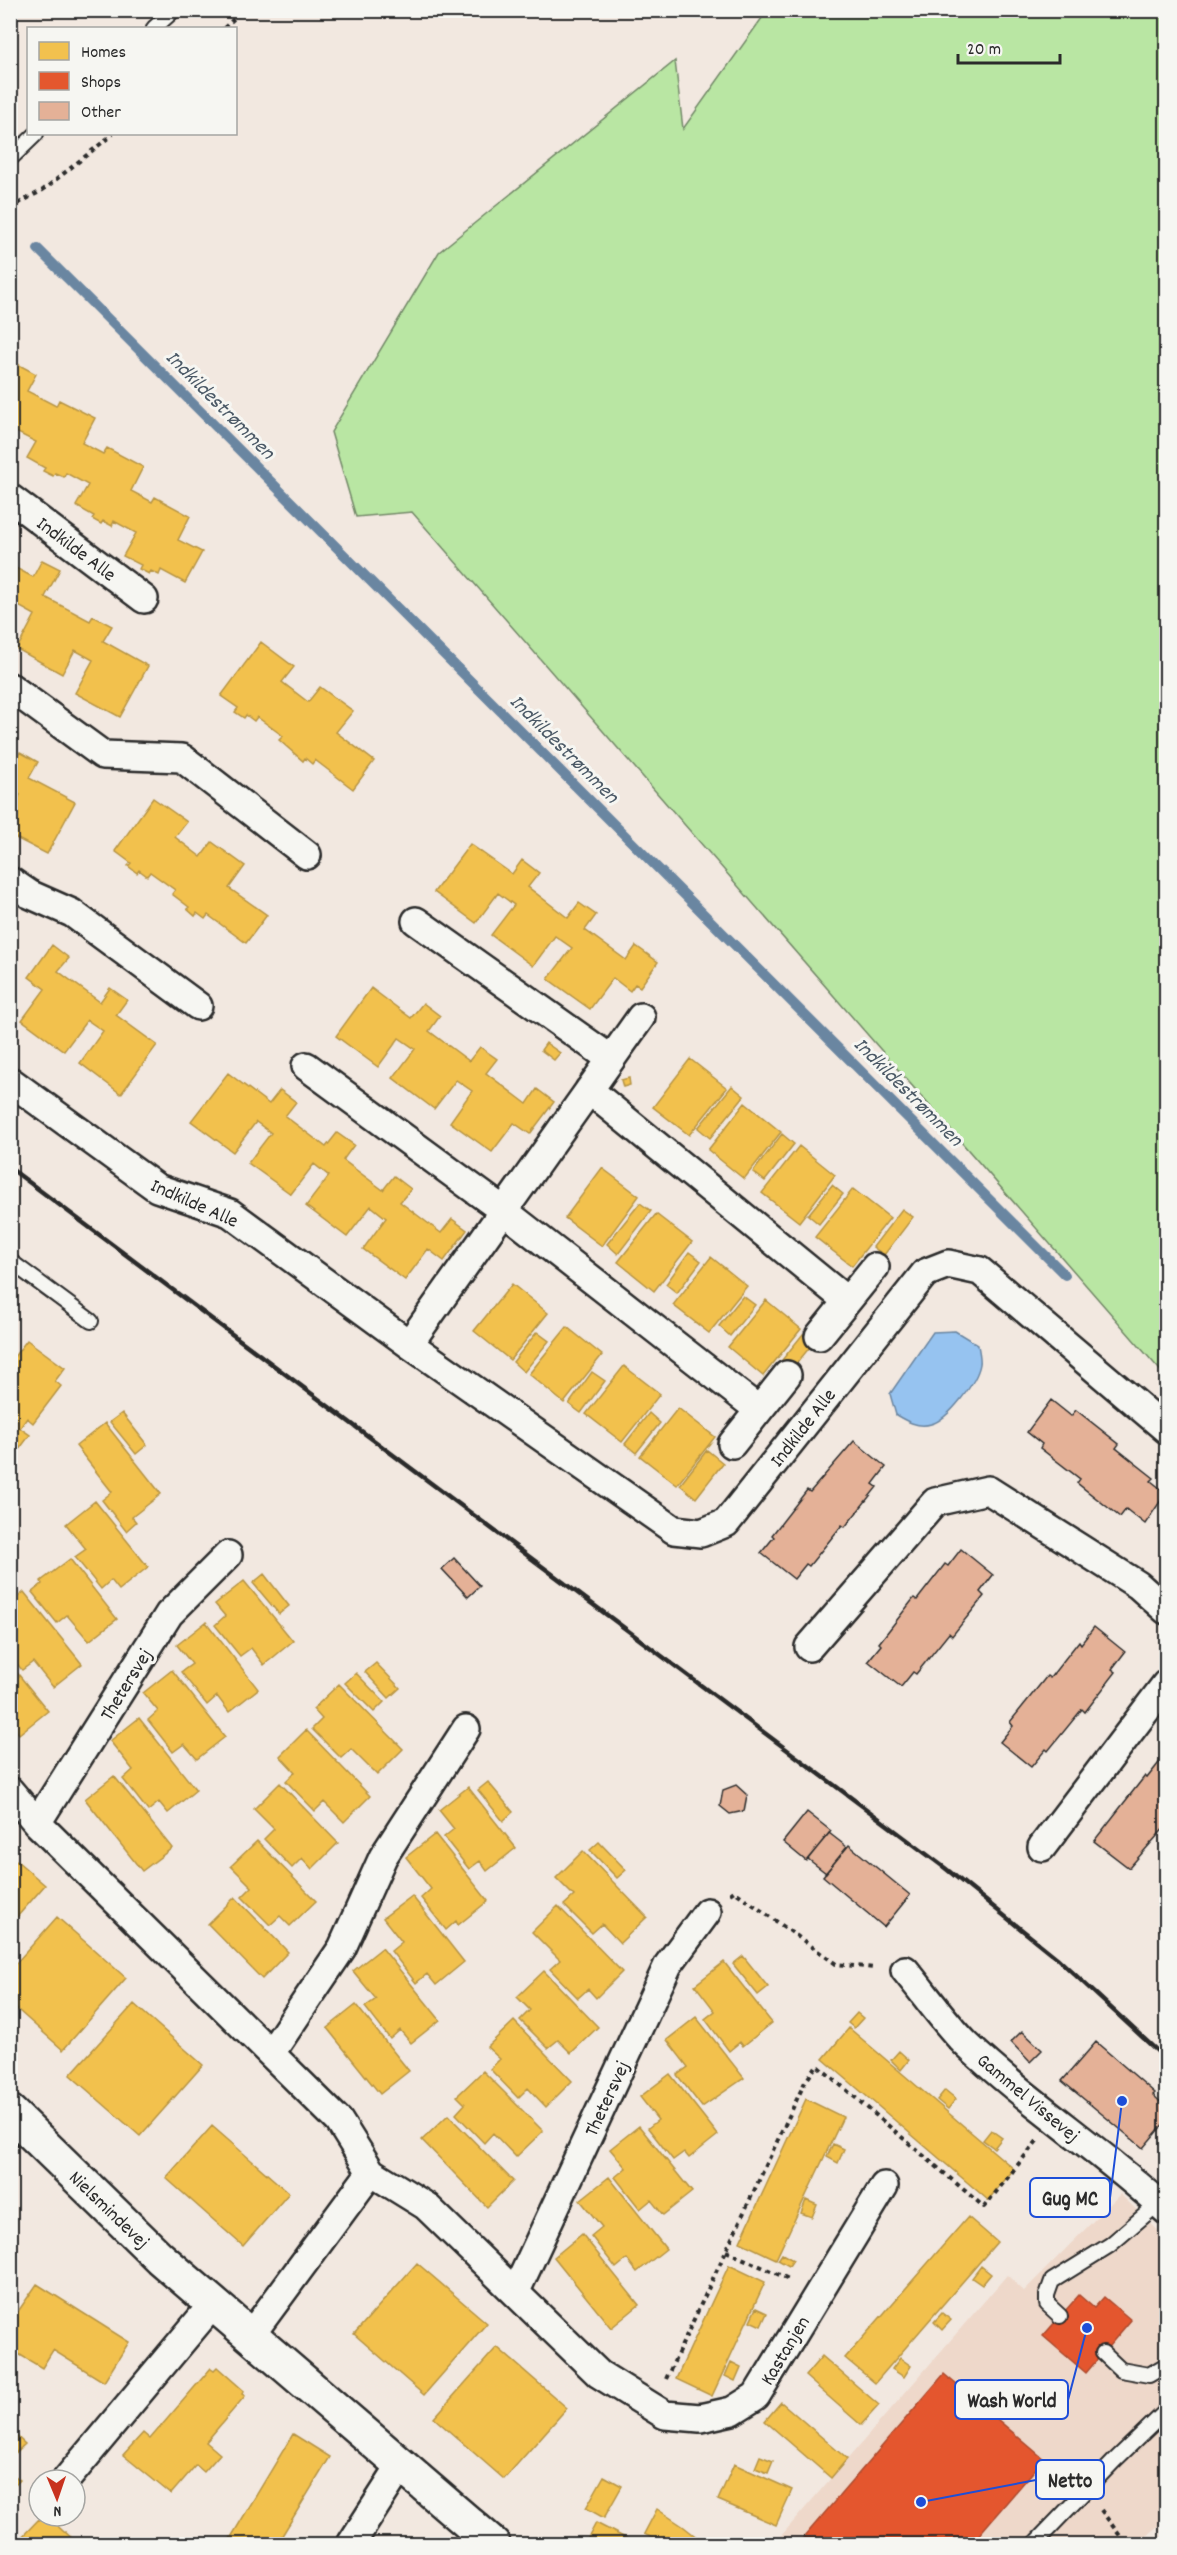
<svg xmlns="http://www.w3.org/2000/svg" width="1177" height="2555" font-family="Dekko,sans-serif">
<rect width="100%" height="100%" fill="#f2e8e0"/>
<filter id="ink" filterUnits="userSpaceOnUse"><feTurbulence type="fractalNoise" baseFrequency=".0167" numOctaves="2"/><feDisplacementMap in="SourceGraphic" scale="12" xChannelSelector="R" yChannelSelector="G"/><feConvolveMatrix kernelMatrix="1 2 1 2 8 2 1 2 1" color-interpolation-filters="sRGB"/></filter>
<g filter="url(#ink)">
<!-- built -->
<path fill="#eed8ca" d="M1120,2194L1166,2238V2520L1135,2544H774L1007,2275L1024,2291Z"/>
<!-- green -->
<path fill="#b9e6a3" stroke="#728867" stroke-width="1.5" d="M767,11H1166V1377L412,512L356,517L331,432L439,252L675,61L683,129Z"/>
<!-- water -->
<path fill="#96c3f0" stroke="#6b86a1" stroke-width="1.5" d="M955,1331L978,1345C979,1351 981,1359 980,1364C977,1382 948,1420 931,1424C918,1428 906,1421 896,1415L890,1394L933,1332Z"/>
<!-- homes -->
<path fill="#f2c14e" stroke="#b69444" stroke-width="1.5" d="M10,360L36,374L27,391L56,406L59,400L95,418L82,443L103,454L107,448L143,467L131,491L152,502L155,497L190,516L178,540L202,552L185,583L161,570L159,575L151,571L149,574L139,569L141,565L123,556L136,533L114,521L112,526L103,521L101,524L92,519L94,516L76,506L88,485L66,473L64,477L55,473L53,476L43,471L45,468L27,458L36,442L10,429Z
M42,560L60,569L45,597L90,621L93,616L112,626L103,641L148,666L120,717L75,693L93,660L75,650L62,674L17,649L35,615L17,605L10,617V565L33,577Z
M261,642L294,667L282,682L308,702L320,687L353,711L336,732L374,761L353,789L315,760L312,764L305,758L303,761L279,740L283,736L257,717L254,721L246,715L244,718L235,712L238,708L221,696Z
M20,752L38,762L29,778L75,802L47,854L10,835V813L20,795L10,791V754L17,758Z
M153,798L187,822L175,837L201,857L212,842L245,866L229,888L267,915L246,943L208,915L205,919L197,913L195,916L187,909L189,907L172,894L175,890L150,872L147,876L139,870L137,873L128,866L131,863L115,851Z
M470,844L512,874L522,860L539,873L528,887L568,918L579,903L596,915L585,930L626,960L636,946L658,962L640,987L635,984L630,991L613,978L590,1009L548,979L572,948L555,936L533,966L491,935L514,905L498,893L476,923L434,892Z
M52,945L69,958L58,971L100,1002L110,988L127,1000L116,1015L157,1045L121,1094L80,1063L103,1031L87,1020L64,1051L22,1020L45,989L29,977Z
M371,988L411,1018L423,1003L440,1016L429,1031L469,1061L480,1047L497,1059L486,1073L527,1104L537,1089L554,1102L530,1134L514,1123L492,1152L450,1122L472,1091L456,1080L434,1109L393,1078L415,1049L399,1038L378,1067L336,1036Z
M546,1043L560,1053L554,1060L541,1050Z
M690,1059L727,1088L689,1135L653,1107Z
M228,1073L269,1104L280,1090L296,1102L285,1116L326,1147L337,1133L354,1145L343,1160L383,1190L394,1176L411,1189L400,1202L441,1233L452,1219L467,1230L444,1261L428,1249L405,1280L363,1249L386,1218L371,1206L347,1237L306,1206L329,1176L314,1164L291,1194L248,1163L271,1133L256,1122L233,1152L191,1121Z
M629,1078L630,1085L623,1087L621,1080Z
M732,1086L744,1096L710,1138L698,1128Z
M745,1103L781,1132L744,1179L708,1150Z
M782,1134L794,1144L765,1181L753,1172Z
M799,1146L835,1175L799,1222L762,1193Z
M602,1168L639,1196L602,1246L565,1218Z
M832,1185L843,1194L819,1224L808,1215Z
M853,1189L890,1218L852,1266L815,1237Z
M640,1203L651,1211L618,1254L607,1244Z
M902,1209L913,1217L884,1255L873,1247Z
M656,1214L692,1242L654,1291L618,1262Z
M689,1252L701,1261L677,1293L666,1284Z
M711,1257L747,1286L709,1333L673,1305Z
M512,1284L548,1313L510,1360L474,1331Z
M743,1296L755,1305L730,1336L719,1326Z
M766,1300L801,1329L763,1376L728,1347Z
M567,1327L602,1355L564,1403L529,1374Z
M537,1332L549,1341L524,1372L513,1362Z
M803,1334L814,1342L793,1368L782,1360Z
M27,1340L65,1368L55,1381L61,1386L33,1423L27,1418L20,1428L30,1435L15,1455L10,1452V1362Z
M624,1366L660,1394L622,1442L586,1414Z
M592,1372L605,1381L581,1413L569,1404Z
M678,1408L715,1437L677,1485L640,1456Z
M122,1413L147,1445L136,1454L110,1422Z
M649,1413L660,1423L636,1453L625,1444Z
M105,1423L161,1494L132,1517L136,1522L126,1531L102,1500L112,1492L76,1446Z
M707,1450L723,1463L696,1498L680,1485Z
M95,1501L148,1567L119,1590L111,1580L101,1589L75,1557L86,1549L66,1524Z
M70,1559L117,1619L89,1641L67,1615L57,1623L32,1592L42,1584L41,1581Z
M264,1574L289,1606L279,1614L253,1583Z
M244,1581L293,1641L264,1665L251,1648L240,1656L215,1625L225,1616L215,1604Z
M24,1592L82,1664L53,1687L33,1662L22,1670L10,1655V1603Z
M206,1622L258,1689L229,1712L217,1696L207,1705L181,1672L192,1664L177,1645Z
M376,1663L400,1688L389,1698L365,1672Z
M10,1664L48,1711L19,1734L10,1723Z
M172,1670L225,1737L197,1759L184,1744L173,1752L148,1720L158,1711L143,1693Z
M356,1673L384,1702L374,1712L345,1683Z
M339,1684L403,1749L377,1775L351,1749L341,1758L312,1729L322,1719L313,1709Z
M139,1718L196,1790L168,1813L159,1802L148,1811L123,1779L133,1770L110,1741Z
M306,1730L370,1796L344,1822L324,1802L315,1811L286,1781L295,1772L280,1756Z
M114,1776L172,1848L142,1871L85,1799Z
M488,1782L513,1812L503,1821L478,1790Z
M280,1783L338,1843L312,1869L302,1858L292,1868L264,1839L274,1829L254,1809Z
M468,1787L516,1848L487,1871L480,1861L469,1869L444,1837L454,1829L439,1810Z
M435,1834L488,1901L458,1925L456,1921L446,1930L421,1898L431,1889L406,1857Z
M257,1841L316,1901L290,1926L280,1916L270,1925L242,1897L252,1887L231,1866Z
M599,1842L626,1870L617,1878L590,1850Z
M583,1851L647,1917L620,1943L602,1924L592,1933L564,1905L574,1896L556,1878Z
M10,1855L45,1885L10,1925Z
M412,1896L464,1962L436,1985L427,1974L416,1983L391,1951L402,1942L383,1918Z
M235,1897L288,1952L262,1979L208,1924Z
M558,1906L622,1972L596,1998L588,1989L578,1998L550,1969L560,1960L532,1932Z
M57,1917L126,1978L63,2050L10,2003V1970Z
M382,1948L440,2020L411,2043L400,2030L390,2039L365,2007L376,1999L353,1971Z
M743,1956L768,1987L758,1995L733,1964Z
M724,1962L772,2023L743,2046L740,2042L729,2051L705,2019L715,2011L695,1985Z
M544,1971L598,2027L571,2053L558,2040L548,2048L520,2020L530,2010L517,1997Z
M134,2004L203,2065L140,2136L70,2075Z
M356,2005L409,2071L380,2094L327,2028Z
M857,2013L863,2018L854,2028L848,2023Z
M696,2017L744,2078L702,2107L677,2075L688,2067L667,2040Z
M514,2021L572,2081L546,2107L528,2088L518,2098L490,2069L500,2059L487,2047Z
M849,2028L1014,2169L988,2200L823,2059Z
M899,2051L909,2060L901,2070L891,2060Z
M483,2071L543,2131L516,2157L493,2133L484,2143L456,2114L465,2104L457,2096Z
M670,2074L718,2135L689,2158L684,2152L673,2160L648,2128L658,2120L640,2097Z
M945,2090L956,2099L948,2109L937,2100Z
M806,2099L843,2117L776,2259L740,2242Z
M448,2115L513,2181L487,2207L422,2140Z
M212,2126L289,2193L243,2246L166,2178Z
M639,2126L692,2192L663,2215L651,2200L640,2209L615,2177L626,2168L610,2149Z
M991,2130L1002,2138L994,2148L983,2140Z
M833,2144L844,2149L838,2163L827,2157Z
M609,2177L666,2249L637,2272L627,2259L616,2268L591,2236L602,2227L580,2200Z
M806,2200L817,2205L812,2217L801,2213Z
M968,2217L997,2242L875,2383L845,2358Z
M582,2234L639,2305L611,2328L554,2257Z
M782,2254L793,2260L789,2266L778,2260Z
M417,2263L487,2323L424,2395L354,2334Z
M729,2265L765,2282L712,2396L676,2379Z
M981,2266L991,2274L982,2285L972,2278Z
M37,2284L129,2342L104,2382L53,2350L42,2368L10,2349V2323Z
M756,2308L767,2313L761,2326L750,2321Z
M942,2313L951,2320L942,2330L934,2322Z
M497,2347L567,2408L504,2479L434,2418Z
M822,2356L879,2405L861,2425L805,2376Z
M900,2358L911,2366L904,2377L892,2369Z
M731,2362L741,2367L735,2381L725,2376Z
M217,2367L244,2391L242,2394L245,2396L206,2442L220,2454L204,2472L196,2465L171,2494L123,2455L143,2433L150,2439L211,2368L214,2370Z
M781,2402L847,2459L831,2478L765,2421Z
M10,2430L25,2444L10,2458Z
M293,2434L330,2457L277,2544H227Z
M760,2456L773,2461L768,2473L755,2468Z
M734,2464L792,2490L776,2525L718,2500Z
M10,2472L20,2480L10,2490Z
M604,2476L622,2486L604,2518L586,2508Z
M657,2509L684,2527L703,2542L701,2544H665L644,2534Z
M42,2516H48L78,2544H15Z
M596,2523L637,2544H585Z"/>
<!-- shops -->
<path fill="#e4572e" stroke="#ac4a2d" stroke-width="1.5" d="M1079,2295L1094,2308L1104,2297L1131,2320L1086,2373L1043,2336Z
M944,2374L1044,2459L971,2544H798Z"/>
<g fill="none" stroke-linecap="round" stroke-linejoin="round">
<!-- stream -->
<path stroke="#6b86a1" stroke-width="10" d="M38,249L1065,1275"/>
</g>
<!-- building -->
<path fill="#e4b197" stroke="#2b2b2b" stroke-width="1.5" d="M1051,1400L1071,1416L1076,1410L1119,1444L1116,1448L1154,1478L1151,1481L1166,1493L1145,1524L1126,1509L1120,1517L1077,1483L1080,1479L1040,1448L1042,1444L1027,1432Z
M854,1441L886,1467L873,1484L877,1487L845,1527L842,1525L809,1566L806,1564L794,1579L761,1553L774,1537L772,1535L807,1490L810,1492Z
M961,1549L993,1575L980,1592L984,1596L952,1636L949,1633L916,1674L913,1672L901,1687L868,1661L881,1645L879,1643L914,1598L917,1600L945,1564L948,1566Z
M454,1558L480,1586L468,1597L442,1569Z
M1094,1627L1125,1652L1112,1669L1116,1672L1085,1712L1082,1709L1048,1751L1046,1749L1031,1767L1000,1742L1013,1726L1010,1722L1047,1676L1050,1678L1079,1641L1081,1644Z
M1166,1754V1826L1129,1868L1094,1841L1145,1776L1147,1778Z
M736,1785L747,1795L744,1811L730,1814L720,1806L723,1790Z
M807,1812L831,1831L806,1861L783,1842Z
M829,1833L847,1847L826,1873L808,1859Z
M849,1845L910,1895L884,1927L823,1876Z
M1022,2031L1042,2050L1030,2062L1011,2042Z
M1096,2042L1155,2093L1153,2095L1166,2107V2121L1143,2148L1062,2081Z"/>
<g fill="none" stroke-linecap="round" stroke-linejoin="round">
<!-- lane casing -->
<g stroke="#2b2b2b" stroke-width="18">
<path id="lane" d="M154,28L174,10
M10,159L36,134
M10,1261L91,1321
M1060,2316L1047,2304V2295L1052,2281L1110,2245L1159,2203
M1103,2353L1121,2370L1149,2375L1166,2365
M1034,2544L1115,2460L1166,2411"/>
</g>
<!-- street casing -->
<g stroke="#2b2b2b" stroke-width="32">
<path id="street" d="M10,498L144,599
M10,687L103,755L182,758L307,855
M10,881L29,894L72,913L198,1006
M416,921L611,1059
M306,1066L504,1211L759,1410
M10,1081L157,1188L230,1213L409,1344L674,1530L701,1533L726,1523L925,1273L948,1264L980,1271L1166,1429
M589,1090L847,1301
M819,1336L875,1267
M409,1344L641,1017
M732,1444L787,1375
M809,1647L935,1502L988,1490L1138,1585L1166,1610
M10,1791L37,1823L339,2121L371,2172L426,2206L599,2374L665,2415L700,2418L732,2411L756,2396L884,2186
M37,1823L169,1614L228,1555
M1042,1847L1166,1684
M905,1970C925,1994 944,2022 966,2044C1029,2104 1103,2151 1166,2210
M271,2053L342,1948L383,1857L466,1729
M516,2291L668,1965L707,1912
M250,2336L371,2172
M66,2480L213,2304
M351,2544L401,2466"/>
</g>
<!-- secondary casing -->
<g stroke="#2b2b2b" stroke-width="38">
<path id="secondary" d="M10,2112L160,2258L493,2544"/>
</g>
<!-- path -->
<path stroke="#2b2b2b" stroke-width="4" stroke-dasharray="4.5 4.5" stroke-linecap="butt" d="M224,28L243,10
M10,208L43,190L113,134
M730,1894L734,1891L836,1964L874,1968
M726,2251L791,2280
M666,2379L804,2084L817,2065L984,2207L1037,2141
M1101,2510L1126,2544"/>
<!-- lane -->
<use href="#lane" stroke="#f6f6f2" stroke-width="14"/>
<!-- street -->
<use href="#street" stroke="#f6f6f2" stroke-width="27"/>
<!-- secondary -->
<use href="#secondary" stroke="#f6f6f2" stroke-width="33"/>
<!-- rail -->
<path stroke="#2b2b2b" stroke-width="4.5" d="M10,1168L945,1868L1057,1958L1166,2059"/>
</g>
</g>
<g text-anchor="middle" stroke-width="6" stroke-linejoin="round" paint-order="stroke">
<!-- street labels -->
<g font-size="20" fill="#2b2b2b" stroke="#f6f6f2">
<text transform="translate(77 548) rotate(37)" y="7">Indkilde Alle</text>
<text transform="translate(195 1202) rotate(24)" y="7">Indkilde Alle</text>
<text transform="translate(802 1427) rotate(-52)" y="7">Indkilde Alle</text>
<text transform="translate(125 1684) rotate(-58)" y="7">Thetersvej</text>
<text transform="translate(1029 2097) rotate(40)" y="7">Gammel Vissevej</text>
<text transform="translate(606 2098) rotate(-65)" y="7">Thetersvej</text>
<text transform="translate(110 2209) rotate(44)" y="7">Nielsmindevej</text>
<text transform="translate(784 2350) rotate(-59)" y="7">Kastanjen</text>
</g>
<!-- water labels -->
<g font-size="21" font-style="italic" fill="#4b5966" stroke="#f6f6f2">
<text transform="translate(221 404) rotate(45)" y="7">Indkildestrømmen</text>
<text transform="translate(565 748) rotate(45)" y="7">Indkildestrømmen</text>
<text transform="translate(909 1091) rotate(45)" y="7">Indkildestrømmen</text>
</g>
</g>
<!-- callouts -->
<path fill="none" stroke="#1d4ed8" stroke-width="2" d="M1122 2101L1110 2198M1087 2328L1068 2400M921 2502L1036 2480"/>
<g fill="#1d4ed8" stroke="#f6f6f2" stroke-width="2">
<circle cx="1122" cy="2101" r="6"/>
<circle cx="1087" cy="2328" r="6"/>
<circle cx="921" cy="2502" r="6"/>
</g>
<g fill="#f6f6f2" stroke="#1d4ed8" stroke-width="2">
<rect x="1030" y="2178" width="80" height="39" rx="6"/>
<rect x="955" y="2380" width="113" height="39" rx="6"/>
<rect x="1036" y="2460" width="68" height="39" rx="6"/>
</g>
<g font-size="21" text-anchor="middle" font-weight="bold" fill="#2b2b2b">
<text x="1070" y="2205">Gug MC</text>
<text x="1012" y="2407">Wash World</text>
<text x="1070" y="2487">Netto</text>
</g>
<!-- margin -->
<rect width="1177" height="2555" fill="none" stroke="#f6f6f2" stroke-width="36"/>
<rect x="18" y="18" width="1141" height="2519" fill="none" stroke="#2b2b2b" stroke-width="2" filter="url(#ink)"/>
<!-- legend -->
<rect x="27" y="27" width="210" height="108" fill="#f6f6f2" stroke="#a5a5a2" stroke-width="1.5"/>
<rect x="39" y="42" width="30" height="18" fill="#f2c14e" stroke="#a5a5a2" stroke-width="1.5"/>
<text x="81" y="57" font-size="18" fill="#2b2b2b">Homes</text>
<rect x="39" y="72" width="30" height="18" fill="#e4572e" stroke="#a5a5a2" stroke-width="1.5"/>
<text x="81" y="87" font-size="18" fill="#2b2b2b">Shops</text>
<rect x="39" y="102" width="30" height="18" fill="#e4b197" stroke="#a5a5a2" stroke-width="1.5"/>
<text x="81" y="117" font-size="18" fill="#2b2b2b">Other</text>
<!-- north arrow -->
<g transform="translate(57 2498) rotate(178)"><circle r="28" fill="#f6f6f2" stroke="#a5a5a2" stroke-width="1.5"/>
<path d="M0-4.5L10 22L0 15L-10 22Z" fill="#c8321e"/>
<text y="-9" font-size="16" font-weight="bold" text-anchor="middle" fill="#2b2b2b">N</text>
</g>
<!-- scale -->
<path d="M958 54v9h102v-9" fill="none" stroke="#2b2b2b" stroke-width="3"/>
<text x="967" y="54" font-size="18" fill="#2b2b2b" stroke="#f6f6f2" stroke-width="4.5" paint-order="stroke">20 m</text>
</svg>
